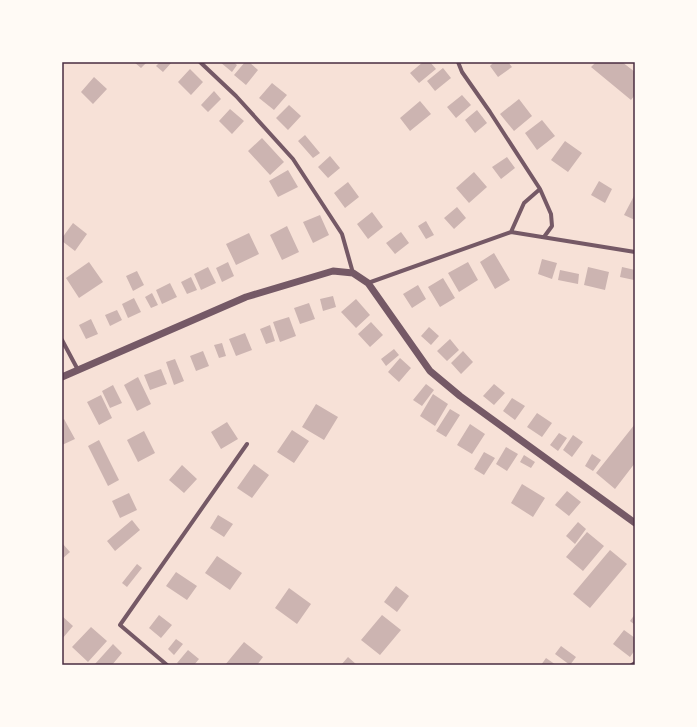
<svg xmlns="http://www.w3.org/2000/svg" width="697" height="727" font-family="'Sofia Sans Condensed',sans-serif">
<rect width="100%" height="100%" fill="#f7e1d7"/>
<!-- building -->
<path fill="#ccb4b1" d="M134,62H147L141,68Z
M160,62H172L163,72L156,66Z
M220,62H233L237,65L232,72Z
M245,62H249L258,70L246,85L234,75Z
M423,62H430L436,69L419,83L410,73Z
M494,62H508L512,67L498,77L490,66Z
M596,62H622L635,72V95L631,100L591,67Z
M443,68L451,78L435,91L427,81Z
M190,69L203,82L191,95L178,82Z
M94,77L107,89L93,104L81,92Z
M272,83L287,95L274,110L259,98Z
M214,91L221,99L208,112L201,105Z
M462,95L471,105L456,118L447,107Z
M519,99L532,116L514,131L500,114Z
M420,101L431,114L410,131L400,118Z
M289,105L301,116L288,130L276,118Z
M230,109L244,121L232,134L219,121Z
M477,110L487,123L475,133L465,120Z
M542,120L555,136L537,150L525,133Z
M305,135L320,153L313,158L298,141Z
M262,138L284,162L270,175L248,151Z
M565,141L582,153L568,172L551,160Z
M330,156L340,168L328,178L318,167Z
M507,157L515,168L501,179L492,167Z
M288,170L298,187L278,197L269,181Z
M474,172L487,187L469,203L456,188Z
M599,181L612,189L605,203L591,195Z
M348,182L359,197L345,208L334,193Z
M635,194V220L624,215Z
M457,207L466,218L454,229L444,218Z
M372,212L383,227L368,239L357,224Z
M320,215L329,235L313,243L303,222Z
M426,221L434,235L426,239L418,226Z
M73,223L87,234L75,251L62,241V238Z
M287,226L299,252L282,260L270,235Z
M401,232L409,243L395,254L386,243Z
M249,233L259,254L236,265L226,244Z
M494,253L510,280L495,289L480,262Z
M542,259L557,263L552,279L538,274Z
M89,262L103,282L79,298L66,278Z
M228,262L234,276L222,282L216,268Z
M468,262L478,280L459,292L448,273Z
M208,267L216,283L201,290L194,274Z
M588,267L609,272L605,290L584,285Z
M622,267L635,270L634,280L620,277Z
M560,270L579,274L578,284L558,280Z
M137,271L144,285L133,291L126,276Z
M191,277L197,290L187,294L181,282Z
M443,278L455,298L440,307L428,287Z
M170,283L177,297L162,304L156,290Z
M418,285L426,299L412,308L403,294Z
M152,293L158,305L151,308L145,297Z
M333,296L336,307L323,311L320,299Z
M134,298L141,312L128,318L122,304Z
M356,299L370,315L356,328L341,312Z
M309,303L315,319L300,324L294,308Z
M117,310L122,320L110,326L105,315Z
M289,317L296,336L280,342L273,322Z
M91,319L98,334L86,339L79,325Z
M371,322L383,335L370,347L358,334Z
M270,325L275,341L266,344L260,329Z
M429,327L439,336L431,345L421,336Z
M245,333L252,350L236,356L229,339Z
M450,339L459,350L447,361L437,351Z
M222,343L226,356L219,358L214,345Z
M394,349L399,355L386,366L381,359Z
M203,351L209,366L196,371L190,356Z
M463,351L473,362L461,374L451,363Z
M400,358L411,368L399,382L388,372Z
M175,359L184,381L174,385L166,362Z
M161,369L167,384L150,390L144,375Z
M138,377L151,404L137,411L124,385Z
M426,384L434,390L422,406L413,400Z
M494,384L505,393L494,405L483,396Z
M113,385L122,403L110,408L102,391Z
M433,394L448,404L435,426L420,416Z
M101,395L112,418L99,425L87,402Z
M512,398L525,406L515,420L503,411Z
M316,404L338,417L324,440L302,427Z
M450,409L460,415L446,437L436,431Z
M537,413L552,423L542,437L527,427Z
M64,419L75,439L62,445V420Z
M227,422L238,439L221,449L211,432Z
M470,424L485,434L472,454L457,445Z
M635,424V463L615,489L596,473Z
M292,430L309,441L294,463L277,452Z
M144,431L155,453L138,462L127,440Z
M559,433L567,438L558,451L550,445Z
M573,435L583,442L572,457L563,450Z
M99,440L119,480L108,486L88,446Z
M506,447L518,454L507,471L496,464Z
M484,452L495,458L484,475L474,469Z
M592,454L601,460L593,471L585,466Z
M524,455L535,462L531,468L520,462Z
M254,464L269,475L252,498L237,488Z
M182,465L197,479L184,493L169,480Z
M522,484L545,498L533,517L511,503Z
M567,491L581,502L569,516L555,505Z
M129,493L137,510L120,518L112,501Z
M218,515L233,524L224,537L210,528Z
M132,520L140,530L115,551L107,541Z
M578,522L586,529L575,544L566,536Z
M587,532L604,546L583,571L566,557Z
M62,543L70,552L62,559Z
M610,550L627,564L590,608L573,594Z
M217,556L242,573L230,590L205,573Z
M137,564L142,568L127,587L122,583Z
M176,572L197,586L187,600L166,586Z
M396,586L409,596L397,612L384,602Z
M289,588L311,604L297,624L275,608Z
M635,614V625L630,621Z
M159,615L172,625L161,638L149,628Z
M382,615L401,630L380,655L361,640Z
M62,616L73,626L62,639Z
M91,627L107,641L88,662L72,647Z
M624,630L635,638V650L630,657L613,644Z
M176,639L183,644L174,655L168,649Z
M244,642L263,657L257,665H225Z
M113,644L122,653L112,665H96L95,664Z
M561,646L576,657L570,665L555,654Z
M188,650L199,659L194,665H180L177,663Z
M348,657L357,665H341Z
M546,658L556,665H541Z"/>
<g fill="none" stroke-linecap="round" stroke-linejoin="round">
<!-- minor -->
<path stroke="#755966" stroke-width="4" d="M200,62L236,96L293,159L342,234L353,273
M458,62L462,72L490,112L540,189L524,203L511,232
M540,189L551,214L552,226L544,237
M368,283L511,232L635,252
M62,340L78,370
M167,665L120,625L247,444
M632,665L635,663"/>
<!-- tertiary -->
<path stroke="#755966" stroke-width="7" d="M62,377L246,297L333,271L353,273L368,283L430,371L460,396L635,523"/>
</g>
<!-- border -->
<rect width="697" height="727" fill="none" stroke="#fffaf5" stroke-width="126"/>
<rect x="63" y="63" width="571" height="601" fill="none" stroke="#4a2c40" stroke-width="1.5"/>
</svg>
